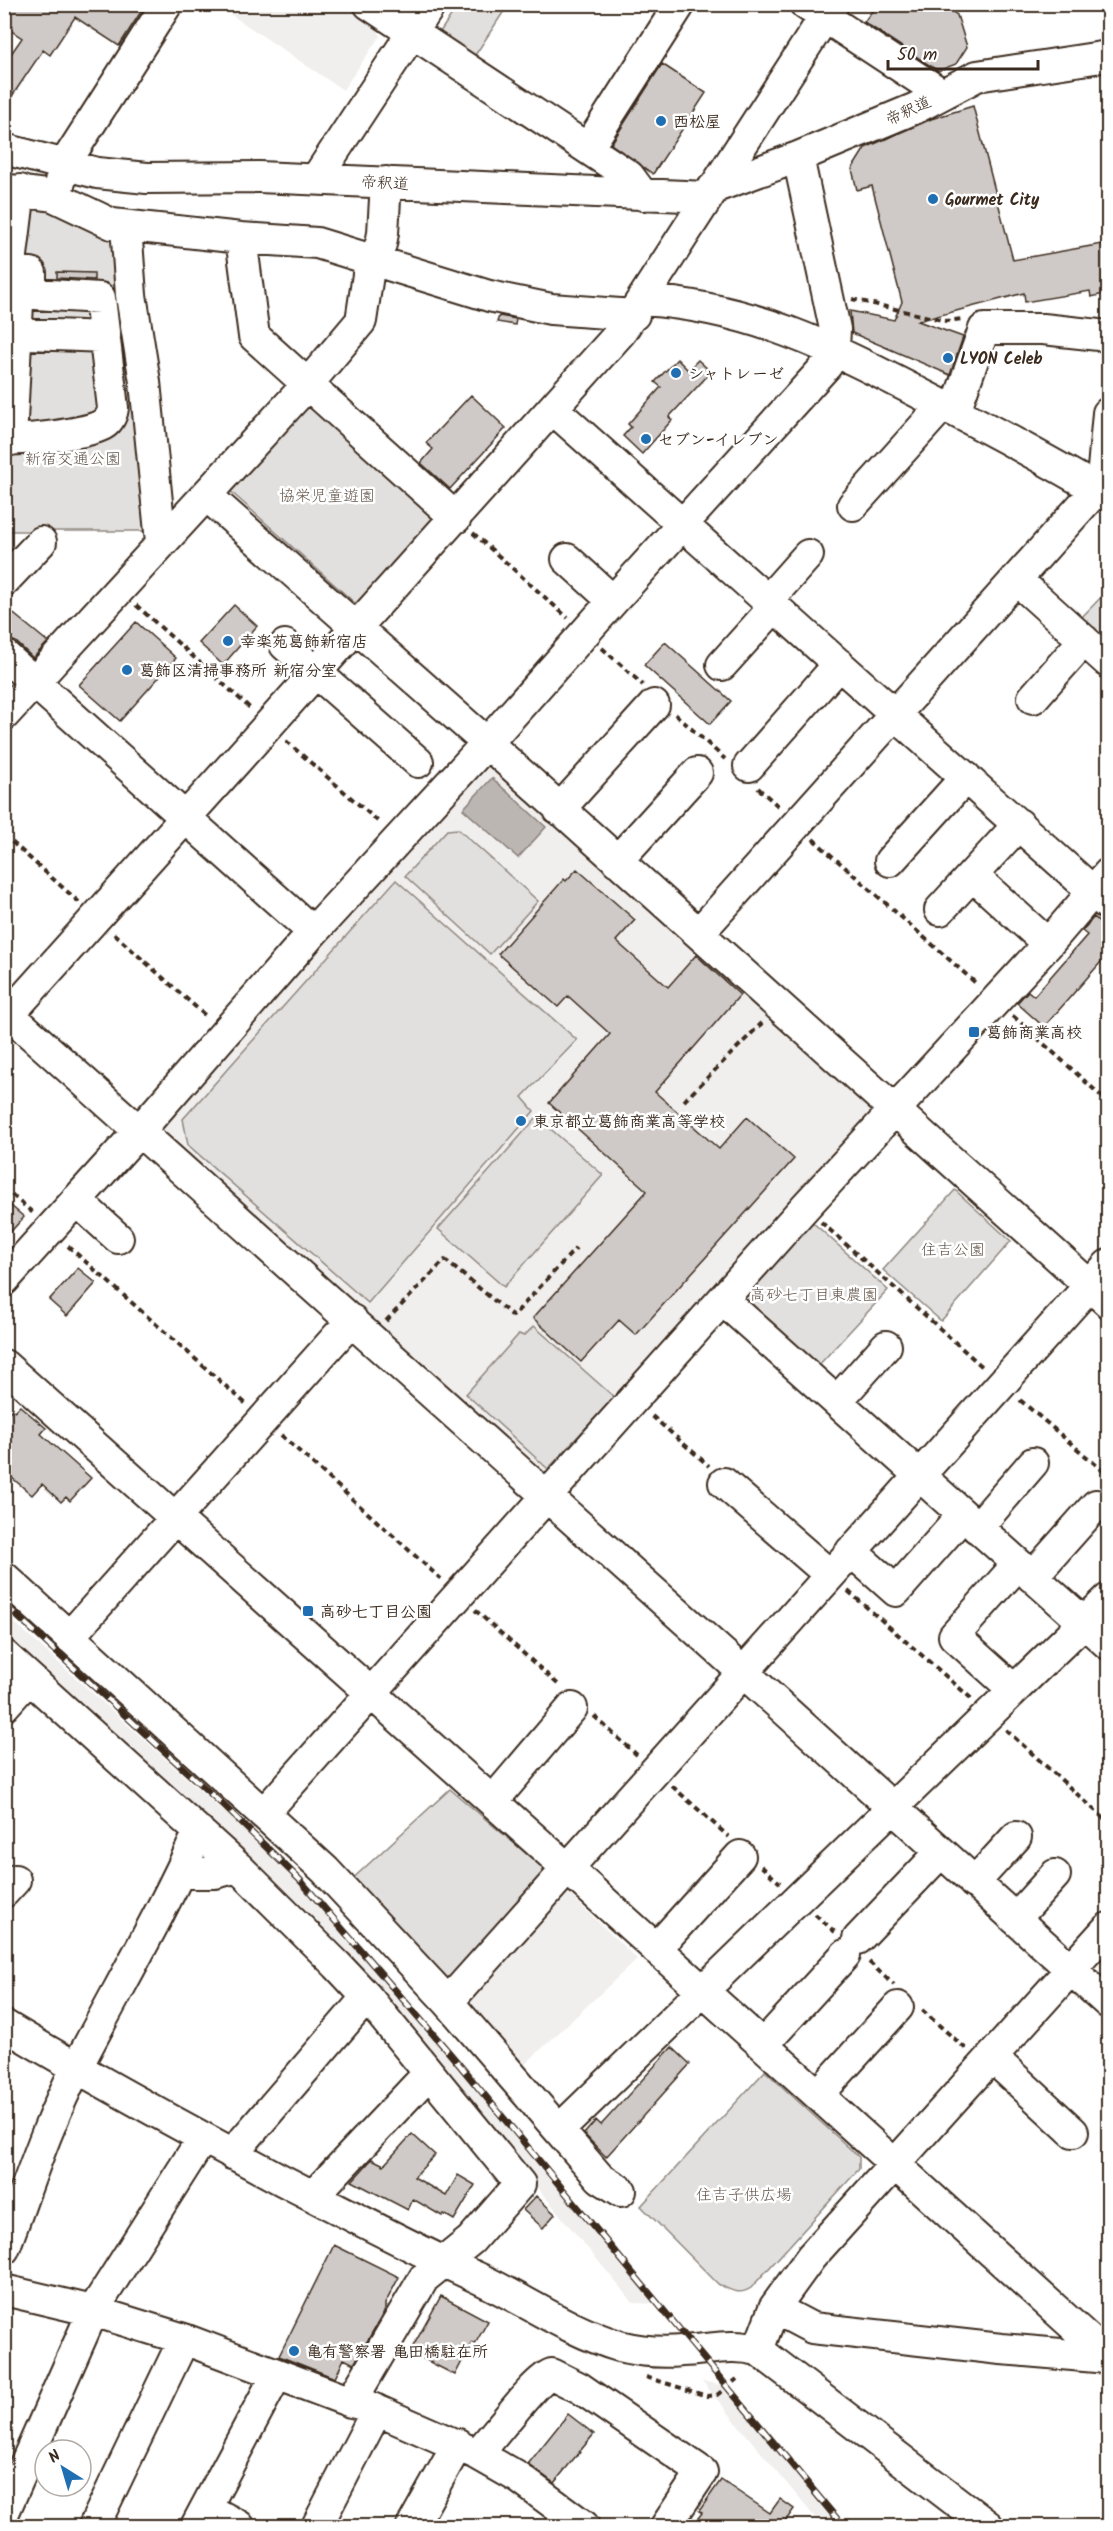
<svg xmlns="http://www.w3.org/2000/svg" width="1113" height="2531" font-family="Kalam,'Klee One',sans-serif">
<rect width="100%" height="100%" fill="#fff"/>
<filter id="ink" filterUnits="userSpaceOnUse"><feTurbulence type="fractalNoise" baseFrequency=".0167" numOctaves="2"/><feDisplacementMap in="SourceGraphic" scale="12" xChannelSelector="R" yChannelSelector="G"/><feConvolveMatrix kernelMatrix="1 2 1 2 8 2 1 2 1" color-interpolation-filters="sRGB"/></filter>
<g filter="url(#ink)">
<!-- built -->
<path fill="#f1efee" d="M228,4L346,5L376,24L380,36L343,90L224,10Z
M493,765L882,1113L550,1480L160,1130L484,766Z
M5,1614L275,1858L378,1965L453,2051L662,2304L633,2303L366,1981L263,1869L5,1637Z
M569,1894L637,1959L519,2070L466,2007V1999L558,1896Z
M702,2381L730,2387L847,2526H822Z"/>
<!-- green -->
<path fill="#e2e0de" stroke="#8e857e" stroke-width="1.5" d="M458,5H508L472,60L442,41L440,32Z
M5,205L40,206L117,235L150,531H5Z
M306,401L433,509L432,519L356,604L229,490Z
M1108,590V646L1079,620Z
M458,829L538,901L490,954L405,876L447,830Z
M396,880L577,1040L522,1097L534,1111L368,1303L188,1145L183,1119Z
M537,1117L603,1175L504,1287L438,1229Z
M955,1190L1011,1241L941,1321L883,1270Z
M810,1220L888,1290L817,1367L740,1298Z
M534,1326L614,1397L548,1469L466,1394L519,1334L524,1336Z
M450,1789L542,1867L545,1882L451,1985L348,1883Z
M765,2071L859,2157V2169L751,2288C739,2296 730,2290 718,2284L641,2206Z"/>
<!-- water -->
<path fill="#bcb6b3" stroke="#887e77" stroke-width="1.5" d="M492,778L546,827L518,858L463,809Z"/>
<!-- building -->
<path fill="#cfcac7" stroke="#3b2a1e" stroke-width="1.5" d="M14,4H146L119,46L75,17L50,55L43,50L4,108V64L22,38L4,26V18Z
M877,4H941L957,15L967,47L956,64L938,71L864,22Z
M662,64L706,93L653,174L611,144Z
M973,106L1013,260L1108,243V293L1091,297L1090,291L1025,302L1024,293L918,321L963,337L950,375L852,333L850,311L894,320L902,302L872,186L857,190L852,169L865,148L931,119Z
M57,272L94,273V280L57,278Z
M499,316L516,319L515,325L497,322Z
M677,359L688,370L698,360L711,372L669,417L672,420L642,454L623,436L631,427L628,424L661,387L655,382Z
M471,395L506,428L450,489L421,463L433,449L426,443Z
M234,605L257,626L223,665L199,643Z
M4,606L48,642L33,658L16,642L4,638Z
M136,622L176,658L120,721L79,685Z
M665,642L731,701L710,724L644,665Z
M577,869L635,920L616,941L668,987L696,955L740,995L655,1092L719,1149L747,1117L794,1159L636,1335L619,1320L581,1362L533,1318L647,1191L549,1103L610,1034L568,996L558,1007L498,954L564,879L566,881Z
M1094,917L1108,930V954L1044,1027L1017,1003L1028,991L1034,996L1087,935L1082,931Z
M4,1200L24,1217L4,1239Z
M78,1268L96,1283L67,1316L49,1300Z
M20,1406L46,1428L41,1434L91,1478L70,1501L66,1497L61,1502L42,1484L32,1495L4,1471V1418L12,1409L15,1411Z
M672,2047L690,2064L606,2157L584,2134L596,2120L601,2125Z
M412,2134L435,2155L414,2177L446,2196L458,2175L475,2185L454,2220L444,2214L442,2216L413,2199L408,2210L352,2181L372,2159L384,2165Z
M536,2196L555,2214L543,2228L523,2210Z
M334,2245L399,2277L385,2304V2310L354,2364L344,2359L335,2378L279,2356Z
M441,2296L488,2321L475,2344L472,2342L455,2375L410,2352Z
M568,2414L594,2434L554,2483L528,2464Z
M721,2480L770,2513L780,2499L794,2509L784,2523L789,2526H692L702,2513L699,2511Z"/>
<g fill="none" stroke-linecap="round" stroke-linejoin="round">
<!-- minor casing -->
<g stroke="#3b2a1e" stroke-width="34">
<path id="minor" d="M369,4L629,176L643,195
M805,4L942,94
M588,148L680,4
M4,149L97,173L147,178L259,177L707,197
M316,179L431,4
M60,182L64,165L167,4
M713,188L798,157L916,108L977,76L1108,56
M4,189L53,196L112,224L241,238L317,243L489,296L551,309L634,315
M20,190L10,272L31,273V281
M126,226L131,295L145,382L161,542
M241,238L254,336L456,518
M644,300C753,308 826,345 921,394C984,426 1047,460 1108,496
M4,333L105,337
M4,347L8,283L17,281L19,284L11,440
M553,409L1107,904
M955,411L984,329H1043L1108,336
M4,439C25,441 81,434 100,426C108,423 112,416 113,408L100,298L18,293
M1101,491L1108,413
M206,495L487,743L1108,1302
M853,505L943,405
M567,559L613,601
M1016,579L1108,662
M4,581L41,542
M768,600L808,555
M285,645L418,762
M4,655L313,932
M722,665L775,606
M1033,698L1084,640
M4,715L307,385L361,321L369,268L381,244L383,233L386,182
M749,766L839,664
M559,810L654,705
M617,861L697,773
M890,861L966,777
M972,875L1048,944
M940,910L1019,824
M699,933L1097,489
M4,1010L743,1672L1108,2003
M4,1020L621,332L833,4
M76,1200L118,1238
M4,1280L140,1130L313,932L487,743L613,601L827,365L834,349L835,329L798,157
M723,1300L1108,1644
M4,1365L568,1869L1108,2357
M837,1401L886,1346
M724,1483L830,1575
M977,1528L1033,1463
M851,1551L896,1591L963,1515
M4,1577L325,1870L448,2002L600,2178L621,2191
M1032,1577L1096,1505
M69,1637L352,1320
M4,1655L238,1867L337,1965L367,1997L520,2184L471,2240L424,2278L351,2402
M1014,1690L954,1636L1018,1564
M4,1706L29,1678
M493,1801L572,1708
M264,1813L805,1207L1048,944L1108,874
M181,1873H215L238,1867
M974,1883L1016,1837
M4,1892L15,1880
M1015,1919L1055,1875
M858,1939L941,1852
M656,1949L740,1856
M448,2002L1108,1265
M4,2025C95,2080 188,2130 282,2180C346,2213 410,2247 476,2277C524,2299 568,2331 619,2346C639,2351 661,2353 682,2351C708,2350 732,2343 758,2350L988,2526
M763,2045L845,1955
M992,2057L1073,2132
M818,2095L898,2007
M559,2130L1108,1599
M232,2154L367,1997
M313,2196L429,2073
M4,2249C27,2188 47,2124 77,2067C118,1988 163,1912 199,1831
M4,2290L93,2311L184,2339L351,2402L365,2405L477,2454L519,2478L584,2526
M774,2308L812,2328L1001,2349L1108,2358
M758,2350L774,2308L811,2257L1108,1928
M477,2454C493,2438 537,2377 552,2374L580,2388L702,2472L666,2526
M206,2508L239,2526
M4,2512L93,2311L202,2139
M94,2526L184,2339
M196,2526L277,2374
M317,2526L377,2410
M412,2526L458,2444"/>
</g>
<!-- path -->
<path stroke="#3b2a1e" stroke-width="4" stroke-dasharray="6 4.5" stroke-linecap="butt" d="M852,299L946,321L962,319
M473,533L568,618
M136,605L251,709
M602,648L643,685
M675,714L725,759
M286,741L380,823
M758,788L779,807
M4,835L80,903
M813,839L978,985
M114,934L207,1017
M1013,1016L1108,1102
M684,1101L762,1023
M4,1188L33,1213
M821,1222L985,1369
M68,1246L246,1404
M386,1321L445,1260L513,1316L576,1248
M1020,1400L1108,1475
M652,1416L709,1466
M281,1435L441,1579
M848,1591L972,1699
M475,1610L561,1687
M594,1716L637,1755
M1006,1730L1108,1822
M672,1786L729,1837
M761,1866L780,1883
M815,1914L836,1933
M869,1962L894,1985
M922,2010L966,2049
M646,2377L707,2396L717,2395L737,2379"/>
<!-- minor -->
<use href="#minor" stroke="#fff" stroke-width="30"/>
<!-- rail casing -->
<g stroke="#3b2a1e" stroke-width="7">
<path id="rail" d="M4,1604L223,1805L300,1880L452,2056L843,2526"/>
</g>
<!-- rail -->
<use href="#rail" stroke="#fff" stroke-width="4.5" stroke-dasharray="14" stroke-linecap="butt"/>
</g>
</g>
<!-- markers -->
<g fill="#1f6fb2" stroke="#fff" stroke-width="2">
<circle cx="661" cy="121" r="6"/>
<circle cx="933" cy="199" r="6"/>
<circle cx="948" cy="358" r="6"/>
<circle cx="676" cy="373" r="6"/>
<circle cx="646" cy="439" r="6"/>
<circle cx="228" cy="641" r="6"/>
<circle cx="127" cy="670" r="6"/>
<rect x="968" y="1026" width="12" height="12" rx="3"/>
<circle cx="521" cy="1121" r="6"/>
<rect x="302" y="1605" width="12" height="12" rx="3"/>
<circle cx="294" cy="2351" r="6"/>
</g>
<g text-anchor="middle" stroke-width="5" stroke-linejoin="round" paint-order="stroke">
<!-- street labels -->
<g font-size="16" fill="#3b2a1e" stroke="#fff">
<text transform="translate(908 110) rotate(-25)" y="6">帝釈道</text>
<text transform="translate(385 182) rotate(3)" y="6">帝釈道</text>
</g>
<!-- poi labels -->
<g font-size="16" font-weight="bold" fill="#3b2a1e" stroke="#fff" text-anchor="start">
<text x="673" y="127">西松屋</text>
<text x="945" y="205">Gourmet City</text>
<text x="960" y="364">LYON Celeb</text>
<text x="688" y="379">シャトレーゼ</text>
<text x="658" y="445">セブン-イレブン</text>
<text x="240" y="647">幸楽苑葛飾新宿店</text>
<text x="139" y="676">葛飾区清掃事務所 新宿分室</text>
<text x="986" y="1038">葛飾商業高校</text>
<text x="533" y="1127">東京都立葛飾商業高等学校</text>
<text x="320" y="1617">高砂七丁目公園</text>
<text x="306" y="2357">亀有警察署 亀田橋駐在所</text>
</g>
<!-- park labels -->
<g font-size="16" fill="#65584e" stroke="#fff">
<text x="73" y="464">新宿交通公園</text>
<text x="327" y="501">協栄児童遊園</text>
<text x="953" y="1255">住吉公園</text>
<text x="814" y="1300">高砂七丁目東農園</text>
<text x="744" y="2200">住吉子供広場</text>
</g>
</g>
<!-- margin -->
<rect width="1113" height="2531" fill="none" stroke="#fff" stroke-width="24"/>
<rect x="12" y="12" width="1089" height="2507" fill="none" stroke="#3b2a1e" stroke-width="2" filter="url(#ink)"/>
<!-- north arrow -->
<g transform="translate(63 2468) rotate(323)"><circle r="28" fill="#ffffff" stroke="#b1aaa5" stroke-width="1.5"/>
<path d="M0-4.5L10 22L0 15L-10 22Z" fill="#1f6fb2"/>
<text y="-9" font-size="16" font-weight="bold" text-anchor="middle" fill="#3b2a1e">N</text>
</g>
<!-- scale -->
<path d="M888 60v9h150v-9" fill="none" stroke="#3b2a1e" stroke-width="3"/>
<text x="897" y="60" font-size="18" fill="#3b2a1e" stroke="#ffffff" stroke-width="4.5" paint-order="stroke">50 m</text>
</svg>
